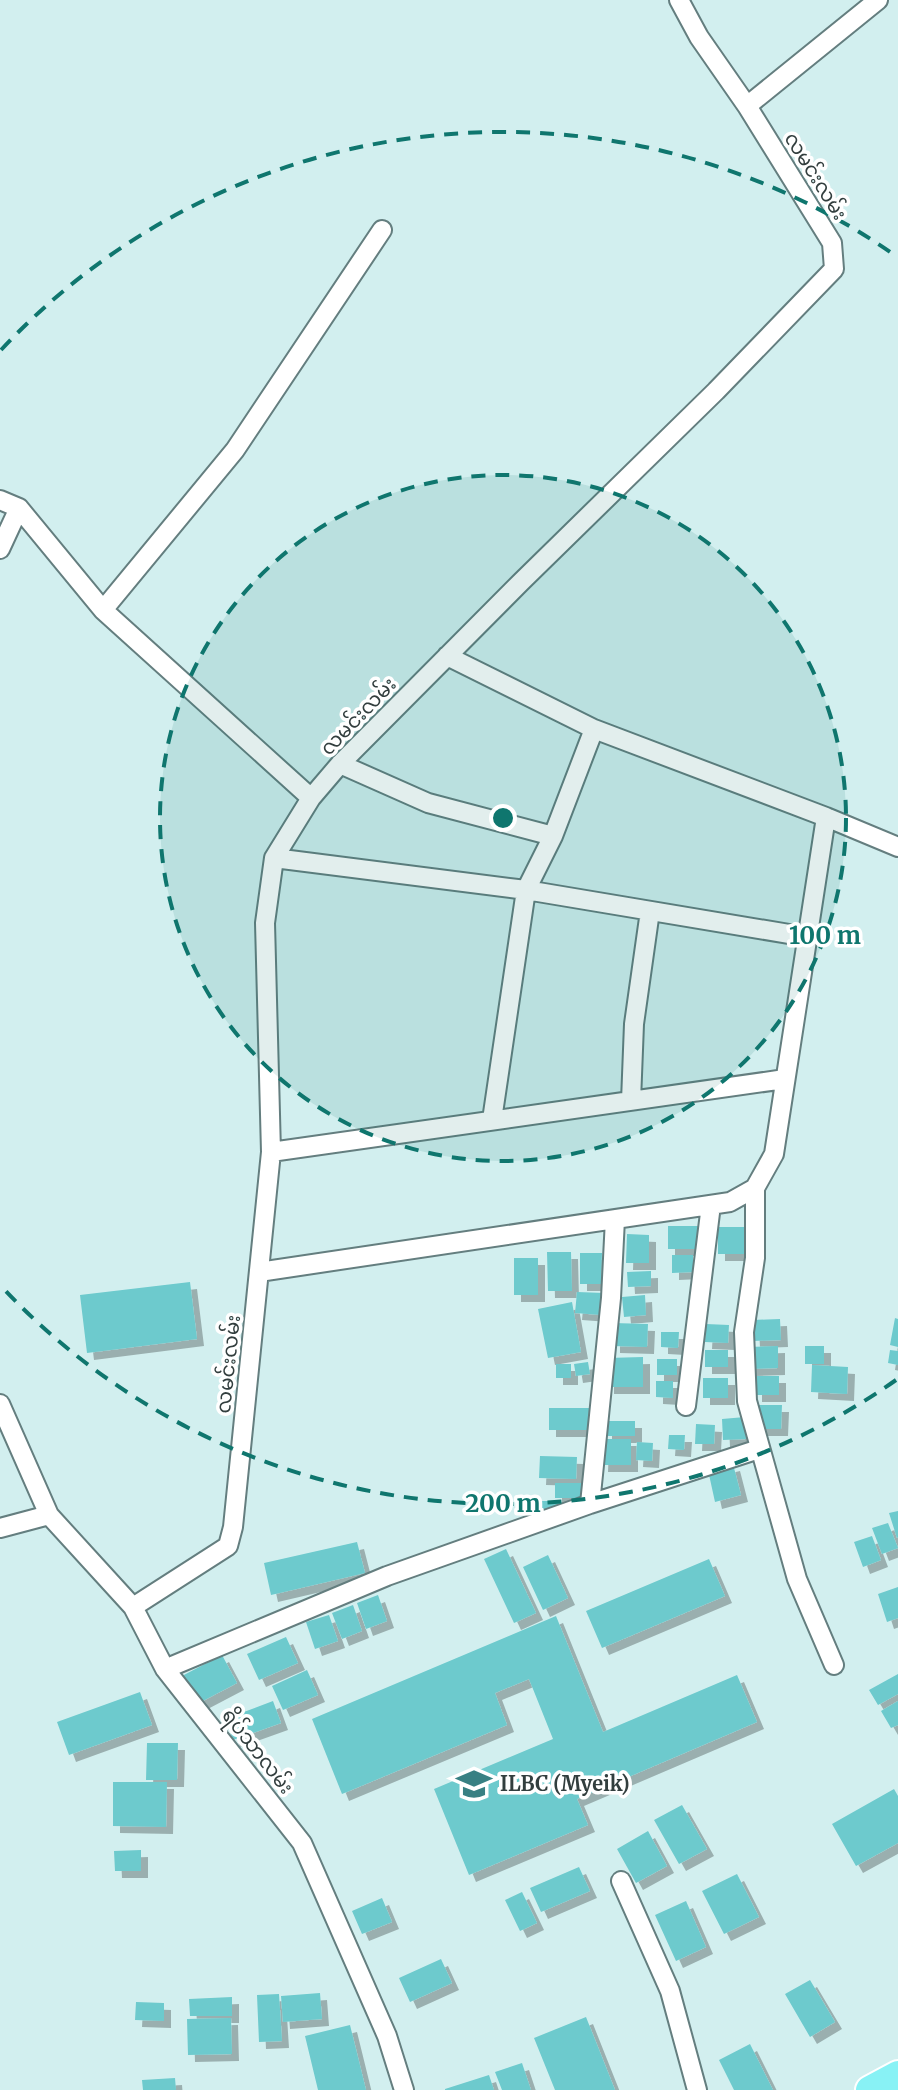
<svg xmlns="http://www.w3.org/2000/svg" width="898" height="2090" font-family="Merriweather,'Noto Sans Myanmar',serif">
<defs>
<filter id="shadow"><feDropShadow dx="7" dy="7" stdDeviation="0" flood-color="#0004"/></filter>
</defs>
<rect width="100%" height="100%" fill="#d2efef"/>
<!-- building -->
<path fill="#6dcacd" filter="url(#shadow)" d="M668,1226H700V1249H668Z
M718,1227H746V1254H718Z
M627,1234L649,1235V1263H626Z
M547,1252H571L572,1291H548Z
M580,1253H602L601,1284H580Z
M672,1255H693V1272L672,1273Z
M514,1258H538V1295H514Z
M651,1271V1286L628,1287L627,1272Z
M190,1282L197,1339L87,1353L80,1295Z
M577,1292L604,1293L602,1315L575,1313Z
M645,1295L646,1315L624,1317L622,1297Z
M572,1302L581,1352L548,1358L538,1309Z
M895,1318L898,1319V1347L890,1345Z
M780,1319L781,1340L753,1341L752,1320Z
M613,1323L648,1324L647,1347L613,1346Z
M706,1324L729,1325L728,1343L705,1342Z
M661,1332H679L678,1348L661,1347Z
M778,1346V1368L749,1369L748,1347Z
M805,1346H824V1364H805Z
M705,1350H728V1367H705Z
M890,1350L898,1351V1365L888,1363Z
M643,1357V1387H607V1358Z
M657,1359H677V1375H657Z
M588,1362L590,1374L576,1376L574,1364Z
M556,1364H571V1378H556Z
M812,1365L848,1367L847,1394L811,1392Z
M755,1376H779V1395H755Z
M703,1378H728V1398H703Z
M656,1381H673V1398L656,1397Z
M755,1405H782L781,1429H755Z
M549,1408H589V1430H549Z
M745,1417L746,1439L723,1440L722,1419Z
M605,1421H635V1436H605Z
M696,1424L715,1425L714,1444H695Z
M669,1435H685L684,1450L668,1449Z
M602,1439H631V1465H601Z
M637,1442L653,1443L652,1461L636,1460Z
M540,1456L577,1457L576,1479L539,1478Z
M733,1464L741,1495L715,1502L708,1470Z
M555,1483H582V1498H555Z
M541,1501H560V1512H541Z
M898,1511V1537L897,1538L889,1513Z
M888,1523L898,1548L882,1554L872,1528Z
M872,1536L881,1560L863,1567L854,1542Z
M357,1542L365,1573L271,1595L264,1563Z
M506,1549L536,1613L514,1623L484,1559Z
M548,1555L568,1598L543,1610L523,1567Z
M709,1559L725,1596L602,1648L586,1611Z
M898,1587V1618L887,1622L878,1594Z
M378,1595L387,1621L366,1629L357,1603Z
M353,1605L362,1631L342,1639L332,1613Z
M329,1615L338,1641L315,1649L306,1622Z
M556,1616L603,1732L737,1675L757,1722L577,1799L588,1825L469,1875L434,1789L553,1739L529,1679L495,1693L507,1725L342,1794L312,1719Z
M286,1637L298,1663L259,1680L247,1654Z
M222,1655L237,1683L197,1704L182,1676Z
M307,1670L318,1695L283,1710L272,1686Z
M898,1674V1694L878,1705L869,1690Z
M140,1692L152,1725L69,1755L57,1722Z
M273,1701L281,1723L233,1740L225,1719Z
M898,1701V1725L891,1728L881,1711Z
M147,1743H178L177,1780H146Z
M113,1782H167L166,1827L113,1826Z
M894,1789L898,1796V1843L856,1866L832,1824Z
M682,1805L707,1849L679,1864L654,1820Z
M648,1831L667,1866L636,1883L617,1849Z
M141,1850V1871H115L114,1851Z
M579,1867L590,1891L541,1912L530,1888Z
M737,1874L759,1917L724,1934L702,1891Z
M522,1892L537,1923L520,1931L505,1900Z
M382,1898L392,1922L362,1934L352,1911Z
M686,1901L706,1947L676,1961L655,1915Z
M441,1959L452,1983L410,2002L399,1978Z
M810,1980L835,2022L810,2037L785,1994Z
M320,1993L322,2019L283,2022L281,1996Z
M279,1994L282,2041L259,2042L257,1995Z
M232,1997V2016H190L189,1999Z
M136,2002L164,2003V2021L135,2020Z
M586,2017L615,2090H555L534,2038Z
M231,2018L232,2054L188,2055L187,2019Z
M350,2025L366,2090H318L305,2036Z
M750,2044L773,2090H734L719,2060Z
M522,2063L531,2090H502L495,2072Z
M489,2075L494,2090H445V2089Z
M175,2078L176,2090H143L142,2080Z"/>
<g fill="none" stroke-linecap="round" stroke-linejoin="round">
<!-- street casing -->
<g stroke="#647e7f" stroke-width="22">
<path id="street" d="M747,106L878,0
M0,500L19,508L103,610L311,798
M0,549L19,508
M103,610L235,450L382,230
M447,656L594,729L826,817L898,847
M594,729L553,836L526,890L807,937
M340,764L428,803L553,836
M274,858L526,890L492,1120
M631,1101L634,1024L650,911
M271,1152L785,1079
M755,1188V1258L744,1332L747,1401L797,1579L834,1665
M259,1272L730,1202L755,1188L774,1154L826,817
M0,1404L49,1515
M686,1406L711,1205
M590,1504L611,1298L615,1219
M0,1528L49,1515L133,1607L165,1669L302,1843L387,2036L404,2090
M133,1607L228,1546L233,1527L271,1152L265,923L274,858L311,798L340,764L521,582L716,391L834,269L832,243L747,106L699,37L679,0
M165,1669L387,1576L590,1504L759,1449
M621,1881L670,1991L697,2090"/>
</g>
<!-- primary casing -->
<g stroke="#fff" stroke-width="32">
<path id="primary" d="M870,2090L898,2075"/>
</g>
<!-- street -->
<use href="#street" stroke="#fff" stroke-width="18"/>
<!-- primary -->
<use href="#primary" stroke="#88f2f5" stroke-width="28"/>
</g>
<!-- distance rings -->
<circle cx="503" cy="818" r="343" fill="#0f766e" fill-opacity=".12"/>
<g fill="none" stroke="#0f766e" stroke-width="4" stroke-dasharray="14 10">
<circle cx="503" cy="818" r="343"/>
<path d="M896 1380A686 686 0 0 1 1 1286M1 350A686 686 0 0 1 896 256"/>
</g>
<!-- icons -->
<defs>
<g id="school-bare" transform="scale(2.76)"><path d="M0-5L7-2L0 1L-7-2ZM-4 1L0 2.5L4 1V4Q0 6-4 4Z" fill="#388083" stroke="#fff" stroke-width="2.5" paint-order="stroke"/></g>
</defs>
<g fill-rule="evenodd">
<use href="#school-bare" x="474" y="1784"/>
</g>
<g text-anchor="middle" stroke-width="7" stroke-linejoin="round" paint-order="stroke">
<!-- street labels -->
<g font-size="20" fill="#323e3e" stroke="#fff">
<text transform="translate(816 176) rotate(58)" y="7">လမင်းလမ်း</text>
<text transform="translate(358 716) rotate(-46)" y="7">လမင်းလမ်း</text>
<text transform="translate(228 1364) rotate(-84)" y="7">လမင်းလမ်း</text>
<text transform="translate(258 1751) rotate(52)" y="7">ရိပ်သာလမ်း</text>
</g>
<!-- poi labels -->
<g font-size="20" font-weight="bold" fill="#323e3e" stroke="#fff" text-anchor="start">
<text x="500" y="1791">ILBC (Myeik)</text>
</g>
</g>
<circle cx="503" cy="818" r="12" fill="#0f766e" stroke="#fff" stroke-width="4"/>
<g font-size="24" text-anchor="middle" font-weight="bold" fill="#0f766e" stroke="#fff" stroke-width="7" stroke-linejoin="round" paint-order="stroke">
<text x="825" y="944">100 m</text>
<text x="503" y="1512">200 m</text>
</g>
</svg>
